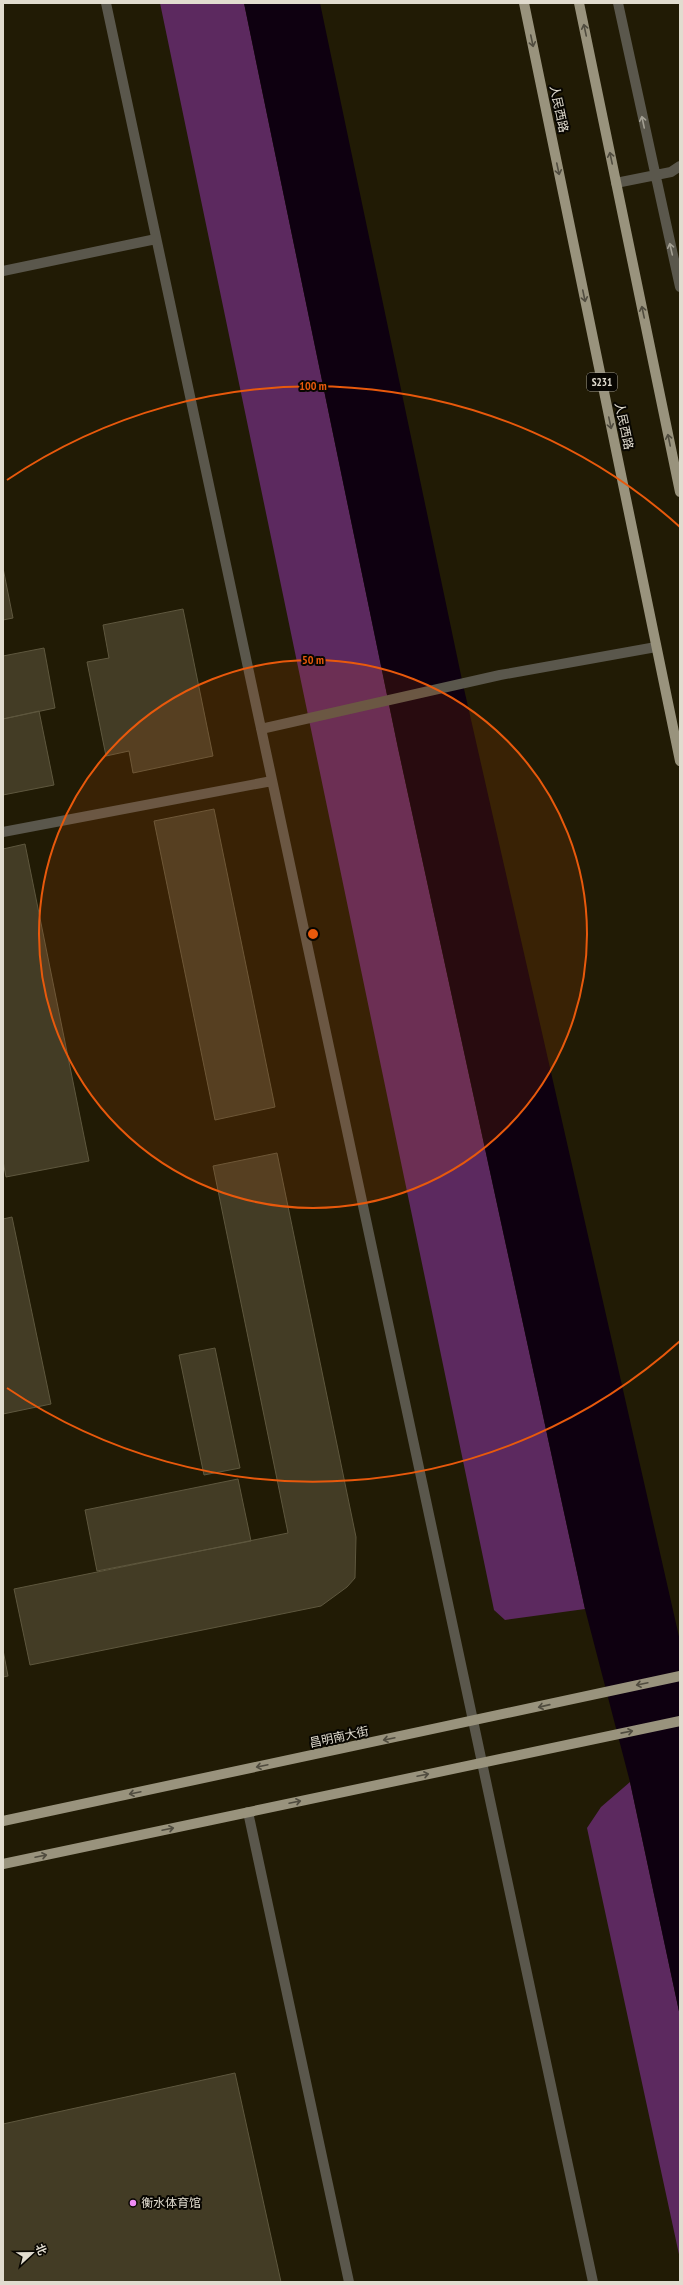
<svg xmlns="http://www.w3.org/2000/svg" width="683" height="2285" font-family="'PT Sans Narrow','Noto Sans SC',sans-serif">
<rect width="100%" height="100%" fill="#211b05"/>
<!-- green -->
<path fill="#5c295f" d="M160,3H244L398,748L585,1609L505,1620L494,1610Z
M630,1782L680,2016V2259L587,1828L601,1807Z"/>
<!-- water -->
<path fill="#0e0010" d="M244,3H320L462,680L680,1641V2016L630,1782L585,1609L398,748Z"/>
<!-- building -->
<path fill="#433c25" stroke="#5e573e" d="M3,568L13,618L3,620Z
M183,609L213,756L133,773L129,751L106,756L87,662L109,658L103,625Z
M44,648L55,708L3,719V656Z
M39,711L54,785L3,795V719Z
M214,809L275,1107L215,1120L154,821Z
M25,844L89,1161L6,1177L3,1161V849Z
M277,1153L356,1537L355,1578L347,1587L321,1606L30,1665L14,1589L288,1533L213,1166Z
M12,1217L51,1404L3,1414V1219Z
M215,1348L240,1468L204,1475L179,1355Z
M238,1479L251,1541L97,1571L85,1510Z
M3,1650L8,1676L3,1677Z
M235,2073L281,2282H3V2124Z"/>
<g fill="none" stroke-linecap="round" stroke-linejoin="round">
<!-- minor -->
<path stroke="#5a574c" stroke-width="10" d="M106,3L593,2282
M618,3L680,287
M616,183L671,172L680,166
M3,271L156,239
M261,729L500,675L656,647
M3,832L272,781
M248,1812L349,2282"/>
<!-- major -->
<path stroke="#99937d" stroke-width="10" d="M524,3L680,761
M579,3L680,492
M3,1821L680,1676
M3,1864L680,1721"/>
</g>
<!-- one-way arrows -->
<defs><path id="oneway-shaft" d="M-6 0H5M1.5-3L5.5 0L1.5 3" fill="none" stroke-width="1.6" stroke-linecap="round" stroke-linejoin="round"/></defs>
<g stroke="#504c3f">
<use href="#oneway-shaft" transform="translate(585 30) rotate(-102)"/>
<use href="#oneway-shaft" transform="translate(532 41) rotate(78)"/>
<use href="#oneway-shaft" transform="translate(611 158) rotate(-102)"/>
<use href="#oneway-shaft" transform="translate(558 169) rotate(78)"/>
<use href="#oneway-shaft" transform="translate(584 296) rotate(78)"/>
<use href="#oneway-shaft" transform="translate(643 312) rotate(-102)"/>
<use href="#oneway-shaft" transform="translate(610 423) rotate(78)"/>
<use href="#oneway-shaft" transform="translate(669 440) rotate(-102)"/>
<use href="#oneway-shaft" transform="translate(642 1684) rotate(168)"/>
<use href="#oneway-shaft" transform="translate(544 1706) rotate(167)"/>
<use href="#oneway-shaft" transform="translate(627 1732) rotate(-11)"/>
<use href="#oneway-shaft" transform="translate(389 1739) rotate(168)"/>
<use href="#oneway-shaft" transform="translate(262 1766) rotate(168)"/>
<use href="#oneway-shaft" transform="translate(423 1775) rotate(-12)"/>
<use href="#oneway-shaft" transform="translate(135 1793) rotate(168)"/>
<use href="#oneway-shaft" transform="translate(295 1802) rotate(-12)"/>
<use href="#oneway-shaft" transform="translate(168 1829) rotate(-12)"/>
<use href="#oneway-shaft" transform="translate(41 1856) rotate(-12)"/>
</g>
<g stroke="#a4a094">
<use href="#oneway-shaft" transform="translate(643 122) rotate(-102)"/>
<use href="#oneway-shaft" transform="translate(671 249) rotate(-103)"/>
</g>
<!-- distance rings -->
<circle cx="313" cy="934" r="274" fill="#e8590c" fill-opacity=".12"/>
<g fill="none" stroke="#e8590c" stroke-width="2">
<circle cx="313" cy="934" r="274"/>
<path d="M680 1341A548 548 0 0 1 7 1388M7 480A548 548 0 0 1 680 527"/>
</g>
<!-- markers -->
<circle fill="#f08bf5" stroke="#080601" stroke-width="1.5" cx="133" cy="2203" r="4"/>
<g text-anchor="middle" stroke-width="4" stroke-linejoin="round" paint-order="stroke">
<!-- shield labels -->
<rect fill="#080601" stroke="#a09c91" stroke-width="1" x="587" y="373" width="30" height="18" rx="3"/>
<g font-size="11" font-weight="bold" fill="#e1dccf">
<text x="602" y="386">S231</text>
</g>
<!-- street labels -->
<g font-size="12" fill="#e1dccf" stroke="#080601">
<text transform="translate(559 109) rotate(78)" y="4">人民西路</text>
<text transform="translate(624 426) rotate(78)" y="4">人民西路</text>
<text transform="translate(339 1737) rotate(-12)" y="4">昌明南大街</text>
</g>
<!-- poi labels -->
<g font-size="12" fill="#e1dccf" stroke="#080601" text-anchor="start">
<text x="141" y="2207">衡水体育馆</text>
</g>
</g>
<circle cx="313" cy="934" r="6" fill="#e8590c" stroke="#080601" stroke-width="2"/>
<g font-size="12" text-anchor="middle" font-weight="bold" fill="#e8590c" stroke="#080601" stroke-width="4" stroke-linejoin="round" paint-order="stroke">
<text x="313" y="390">100 m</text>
<text x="313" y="664">50 m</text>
</g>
<!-- border -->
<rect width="683" height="2285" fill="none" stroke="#e1dccf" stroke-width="8"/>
<!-- north arrow -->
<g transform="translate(32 2253) rotate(68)" stroke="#080601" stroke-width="3" paint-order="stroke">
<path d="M0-3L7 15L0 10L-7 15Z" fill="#e1dccf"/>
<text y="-6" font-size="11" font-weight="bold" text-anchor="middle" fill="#e1dccf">北</text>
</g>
</svg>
